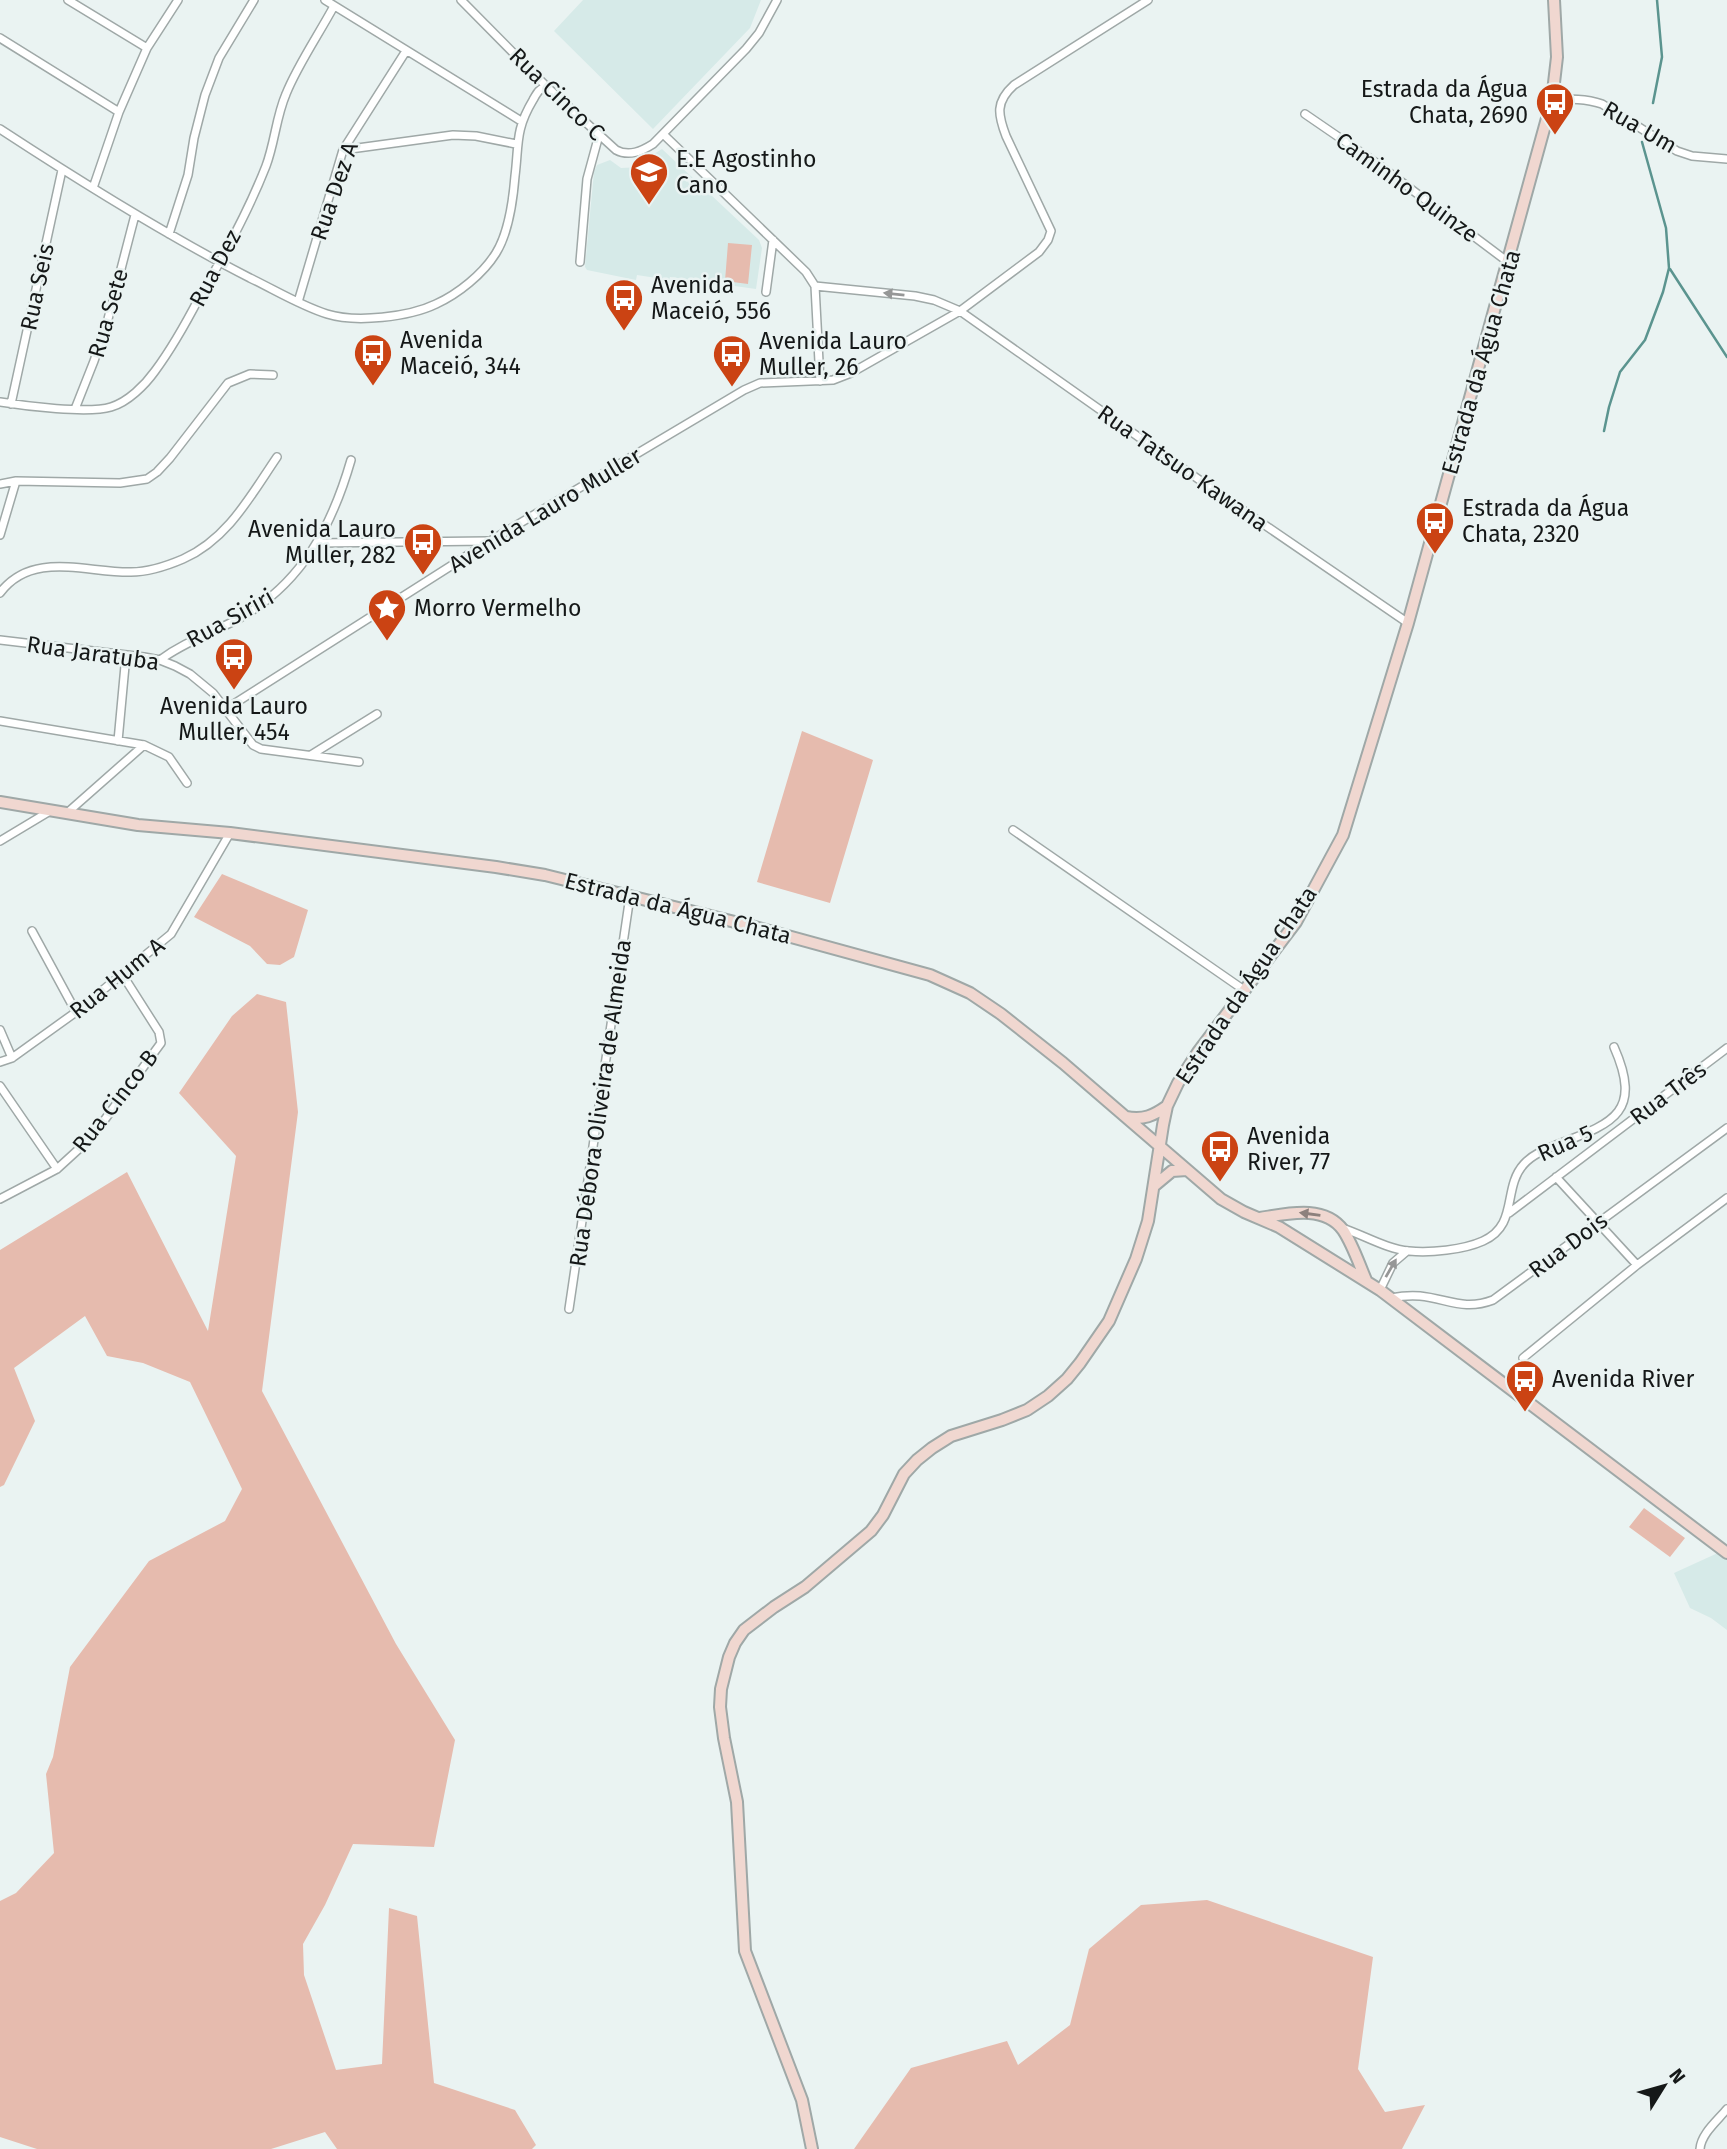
<svg xmlns="http://www.w3.org/2000/svg" width="1727" height="2149" font-family="'Fira Sans',sans-serif">
<rect width="100%" height="100%" fill="#eaf3f2"/>
<!-- built -->
<path fill="#d6eae8" d="M583,0H761L750,28L653,129L554,31Z
M662,149L759,240L762,248L756,289L670,277L669,280L637,275L636,280L587,270L585,267L590,214L594,172L597,165L610,160L621,168L641,167V162Z
M1720,1552L1727,1557V1630L1711,1618L1690,1608L1674,1573Z"/>
<!-- green -->
<path fill="#e6bbae" d="M728,243L752,245L748,284L725,281Z
M802,731L873,760L830,903L757,882Z
M222,874L308,910L294,957L280,965L267,964L250,946L194,917Z
M257,994L286,1002L298,1112L262,1391L396,1644L455,1740L434,1847L353,1844L325,1905L303,1944L304,1975L336,2070L382,2064L389,1908L417,1916L434,2083L515,2110L536,2145L532,2149H337L325,2132L271,2149H37L0,2137V1901L16,1893L54,1853L46,1774L53,1757L70,1667L149,1561L225,1521L242,1489L190,1382L143,1363L107,1356L85,1316L14,1368L35,1421L4,1485L0,1487V1250L127,1172L208,1331L236,1156L179,1093L232,1016Z
M1644,1508L1685,1538L1670,1557L1629,1527Z
M1207,1900L1373,1957L1358,2069L1385,2112L1425,2105L1402,2149H854L911,2068L1007,2041L1018,2065L1070,2025L1089,1949L1141,1905Z"/>
<g fill="none" stroke-linecap="round" stroke-linejoin="round">
<!-- stream -->
<path stroke="#5b948f" stroke-width="2.5" d="M1653,103L1662,57L1657,0
M1670,269L1727,357
M1604,431L1609,407L1620,372L1645,340L1663,292L1669,268L1666,228L1642,142"/>
<!-- street casing -->
<g stroke="#9fa8a7" stroke-width="10">
<path id="street" d="M68,0L147,48
M325,0L521,121
M461,0L547,87L616,150C629,157 642,151 653,144L746,49L759,33L777,0
M0,38L119,112
M1552,100C1570,99 1585,98 1602,104L1677,151L1692,156L1727,159
M1305,114L1375,162L1508,262
M0,129C81,182 164,234 250,278C275,290 301,306 327,314C356,323 409,317 436,304C458,294 483,274 496,253C509,232 513,201 515,176C519,144 515,130 533,100C537,93 539,88 547,87
M663,134L806,272L815,286L820,381
M343,150L453,135L476,136L516,144
M93,188L119,112L147,48L178,0
M169,234L188,175L194,138L205,95L219,58L254,0
M580,262L587,179L599,135
M815,286L915,296L934,300L960,311L1218,493L1408,623
M766,292L773,240
M298,302L343,150L406,51
M0,402C25,406 88,414 111,407C128,402 145,385 155,371C172,348 186,323 199,298C224,256 248,212 266,166C275,142 276,117 286,94C297,66 319,34 334,6
M11,404L62,170
M75,409L94,361L108,319L135,215
M0,484L16,481L120,483L147,479L157,472L170,458L228,383L250,374L273,375
M0,535L16,481
M317,543L488,541
M0,593C32,550 87,573 131,572C148,572 169,565 183,559C228,539 251,495 277,457
M0,640L144,657L160,660L175,666L190,674L213,693L253,745L261,749L359,762
M160,660C186,641 212,633 240,618C302,583 332,526 351,460
M226,709L490,541L744,390L760,383L833,380L851,373L960,311L1039,252L1048,240L1051,231L1006,136C998,115 995,102 1014,85L1148,0
M0,721L144,745L169,757L187,783
M118,741L126,655
M311,755L377,714
M67,813L144,745
M1013,830L1244,990
M0,841L50,811
M32,931L76,1012
M0,1030L12,1058
M0,1062L12,1058L76,1012L171,934L230,833
M0,1086L57,1169
M1556,1177L1637,1265
M0,1199L57,1169L92,1137L161,1043L159,1032L122,974
M1509,1213L1727,1048
M1342,1228C1364,1235 1386,1249 1409,1251C1430,1253 1463,1250 1483,1241C1519,1225 1502,1188 1524,1164C1532,1155 1544,1150 1556,1145C1610,1124 1644,1115 1614,1047
M1380,1290L1393,1263L1407,1251
M1391,1298C1401,1296 1410,1295 1420,1296C1448,1299 1464,1311 1493,1300L1727,1128
M569,1309L630,896
M1523,1358L1637,1265L1727,1198
M1700,2149C1701,2134 1717,2121 1727,2109"/>
</g>
<!-- secondary casing -->
<g stroke="#9fa8a7" stroke-width="14">
<path id="secondary" d="M0,802L138,825L230,833L496,867L545,875L751,926L930,975L970,993L1001,1014L1063,1063L1221,1199L1244,1212L1279,1227L1380,1290L1727,1553
M1126,1117C1144,1120 1153,1116 1167,1106
M1154,1186L1172,1171L1187,1170
M1260,1218C1286,1214 1324,1204 1343,1230C1353,1245 1359,1264 1366,1280
M812,2149L802,2100L745,1951L737,1802L724,1738L720,1707L721,1689L729,1657L735,1643L744,1630L774,1607L805,1587L871,1531L883,1515L904,1474L917,1460L932,1448L951,1436L1002,1420L1027,1410L1048,1396L1067,1379L1080,1363L1109,1321L1136,1259L1148,1221L1163,1125L1167,1106L1178,1083L1198,1052L1296,922L1343,835L1408,623L1552,100L1557,57L1554,0"/>
</g>
<!-- street -->
<use href="#street" stroke="#fff" stroke-width="7"/>
<!-- secondary -->
<use href="#secondary" stroke="#f0d7d0" stroke-width="10"/>
</g>
<!-- one-way arrows -->
<defs><path id="oneway-solid" d="M-6-.8H1V-3.2L6.5 0L1 3.2V.8H-6Z" transform="scale(1.75)"/></defs>
<g fill="#969797">
<use href="#oneway-solid" transform="translate(894 294) rotate(-174)"/>
<use href="#oneway-solid" transform="translate(1391 1268) rotate(-60)"/>
</g>
<use fill="#8d817d" href="#oneway-solid" transform="translate(1310 1214) rotate(-172)"/>
<!-- icons -->
<defs>
<g id="bus-pin" transform="scale(2.0125)"><path d="M0 17L-7.5 6A9.5 9.5 0 1 1 7.5 6Z" fill="#cb4313" stroke="#eaf3f2"/><path d="M-5-6H5V4H4V6H2V4H-2V6H-4V4H-5ZM-3.5-4V0h7V-4ZM-3.5 1.2v1.5H-2V1.2ZM2 1.2v1.5H3.5V1.2Z" fill="#fff"/></g>
<g id="school-pin" transform="scale(2.0125)"><path d="M0 17L-7.5 6A9.5 9.5 0 1 1 7.5 6Z" fill="#cb4313" stroke="#eaf3f2"/><path d="M0-5L7-2L0 1L-7-2ZM-4 1L0 2.5L4 1V4Q0 6-4 4Z" fill="#fff"/></g>
<g id="sight-pin" transform="scale(2.0125)"><path d="M0 17L-7.5 6A9.5 9.5 0 1 1 7.5 6Z" fill="#cb4313" stroke="#eaf3f2"/><path d="M0-6L1.8-2.2L6-1.7L2.9 1.2L3.7 5.4L0 3.3L-3.7 5.4L-2.9 1.2L-6-1.7L-1.8-2.2Z" fill="#fff"/></g>
</defs>
<g fill-rule="evenodd">
<use href="#bus-pin" x="1555" y="102"/>
<use href="#school-pin" x="649" y="172"/>
<use href="#bus-pin" x="624" y="298"/>
<use href="#bus-pin" x="373" y="353"/>
<use href="#bus-pin" x="732" y="354"/>
<use href="#bus-pin" x="1435" y="521"/>
<use href="#bus-pin" x="423" y="542"/>
<use href="#sight-pin" x="387" y="608"/>
<use href="#bus-pin" x="234" y="657"/>
<use href="#bus-pin" x="1220" y="1149"/>
<use href="#bus-pin" x="1525" y="1379"/>
</g>
<g text-anchor="middle" stroke-width="5" stroke-linejoin="round" paint-order="stroke">
<!-- poi labels -->
<g font-size="23" fill="#151818" stroke="#eaf3f2" text-anchor="start">
<text x="1528" y="97" text-anchor="end">Estrada da Água<tspan x="1528" dy="26">Chata, 2690</tspan></text>
<text x="676" y="167">E.E Agostinho<tspan x="676" dy="26">Cano</tspan></text>
<text x="651" y="293">Avenida<tspan x="651" dy="26">Maceió, 556</tspan></text>
<text x="400" y="348">Avenida<tspan x="400" dy="26">Maceió, 344</tspan></text>
<text x="759" y="349">Avenida Lauro<tspan x="759" dy="26">Muller, 26</tspan></text>
<text x="1462" y="516">Estrada da Água<tspan x="1462" dy="26">Chata, 2320</tspan></text>
<text x="396" y="537" text-anchor="end">Avenida Lauro<tspan x="396" dy="26">Muller, 282</tspan></text>
<text x="414" y="616">Morro Vermelho</text>
<text x="234" y="714" text-anchor="middle">Avenida Lauro<tspan x="234" dy="26">Muller, 454</tspan></text>
<text x="1247" y="1144">Avenida<tspan x="1247" dy="26">River, 77</tspan></text>
<text x="1552" y="1387">Avenida River</text>
</g>
<!-- street labels -->
<g font-size="23" fill="#151818" stroke="#eaf3f2">
<text transform="translate(557 94) rotate(44)" y="8">Rua Cinco C</text>
<text transform="translate(1640 127) rotate(30)" y="8">Rua Um</text>
<text transform="translate(1407 187) rotate(36)" y="8">Caminho Quinze</text>
<text transform="translate(334 191) rotate(-71)" y="8">Rua Dez A</text>
<text transform="translate(215 268) rotate(-62)" y="8">Rua Dez</text>
<text transform="translate(37 287) rotate(-78)" y="8">Rua Seis</text>
<text transform="translate(108 313) rotate(-74)" y="8">Rua Sete</text>
<text transform="translate(1481 362) rotate(-74)" y="8">Estrada da Água Chata</text>
<text transform="translate(1183 468) rotate(35)" y="8">Rua Tatsuo Kawana</text>
<text transform="translate(545 510) rotate(-31)" y="8">Avenida Lauro Muller</text>
<text transform="translate(230 618) rotate(-29)" y="8">Rua Siriri</text>
<text transform="translate(93 653) rotate(8)" y="8">Rua Jaratuba</text>
<text transform="translate(678 908) rotate(14)" y="8">Estrada da Água Chata</text>
<text transform="translate(117 978) rotate(-39)" y="8">Rua Hum A</text>
<text transform="translate(1246 985) rotate(-56)" y="8">Estrada da Água Chata</text>
<text transform="translate(1668 1093) rotate(-37)" y="8">Rua Três</text>
<text transform="translate(115 1101) rotate(-52)" y="8">Rua Cinco B</text>
<text transform="translate(600 1103) rotate(-82)" y="8">Rua Débora Oliveira de Almeida</text>
<text transform="translate(1565 1143) rotate(-24)" y="8">Rua 5</text>
<text transform="translate(1568 1245) rotate(-37)" y="8">Rua Dois</text>
</g>
</g>
<!-- north arrow -->
<g transform="translate(1664 2086) rotate(53)" stroke="#eaf3f2" stroke-width="5" paint-order="stroke">
<path d="M0-5L12 26L0 18L-12 26Z" fill="#151818"/>
<text y="-10" font-size="19" font-weight="bold" text-anchor="middle" fill="#151818">N</text>
</g>
</svg>
